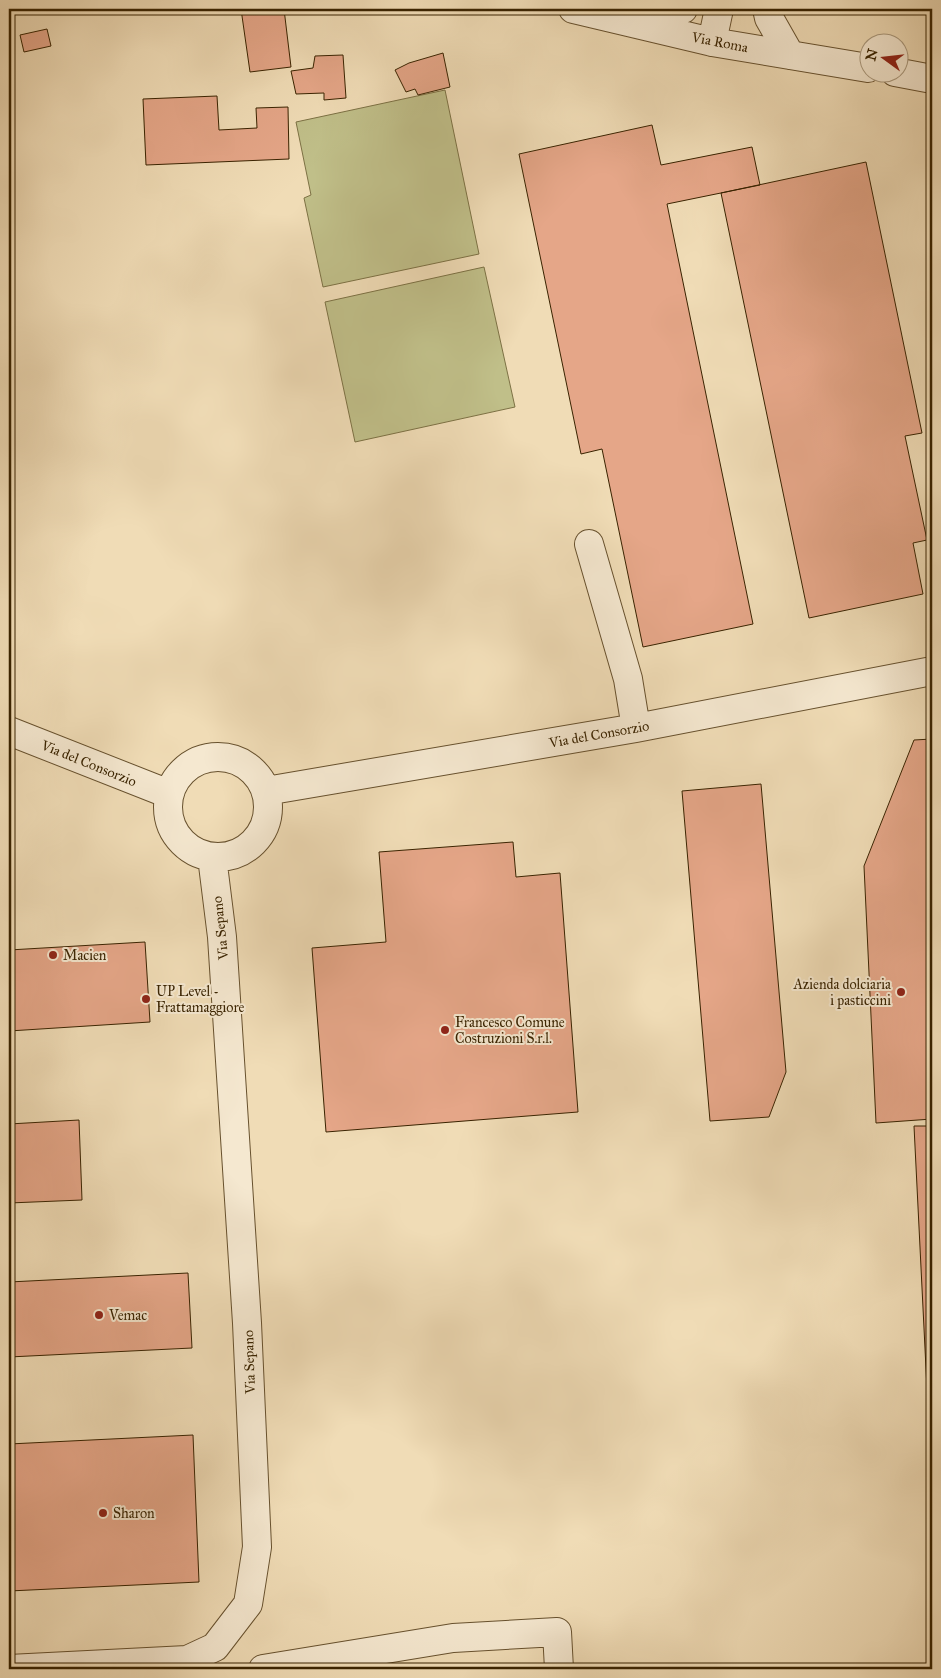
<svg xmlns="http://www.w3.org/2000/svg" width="941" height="1678" font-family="'IM FELL Great Primer',serif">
<rect width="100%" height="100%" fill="#f0dcb6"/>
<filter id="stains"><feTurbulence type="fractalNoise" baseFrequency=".004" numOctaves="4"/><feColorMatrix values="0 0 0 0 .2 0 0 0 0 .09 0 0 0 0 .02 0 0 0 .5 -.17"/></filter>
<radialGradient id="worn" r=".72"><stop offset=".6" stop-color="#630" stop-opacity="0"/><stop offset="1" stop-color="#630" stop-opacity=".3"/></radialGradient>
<!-- pitch -->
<path fill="#c0bf89" stroke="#7c7144" d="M445,90L479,254L323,287L304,198L311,195L296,122Z
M484,267L515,407L355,442L325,302Z"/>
<!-- building -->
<path fill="#e5a688" stroke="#392300" d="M241,9H284L291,67L250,72Z
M47,29L51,46L24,52L20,35Z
M443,53L450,87L418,95L415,89L406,92L395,70L409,63Z
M343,55L346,98L324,100V93L296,94L291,71L313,68L315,56Z
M217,96L219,130L257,128L256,108L288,107L289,159L146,165L143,99Z
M652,125L661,165L752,147L760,185L667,204L753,624L643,647L602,449L581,454L519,154Z
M866,162L922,433L905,436L927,540L913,543L923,594L809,618L721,193Z
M932,739V1119L876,1123L864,866L914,740Z
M761,784L786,1072L769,1117L710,1121L682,791Z
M513,842L516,877L560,873L578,1112L326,1132L312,948L386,942L379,852Z
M145,942L150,1022L9,1031V950Z
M79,1120L82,1200L9,1203V1124Z
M914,1126H932V1490Z
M188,1273L192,1348L9,1357V1282Z
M193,1435L199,1582L9,1591V1444Z"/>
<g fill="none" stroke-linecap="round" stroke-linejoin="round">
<!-- minor casing -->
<g stroke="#67512e" stroke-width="30">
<path id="minor" d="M573,9L712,42L868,68
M767,9L769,18L790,55
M640,24L661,19L683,9
M712,42L719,9
M895,72L932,79
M589,544L628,679L636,728
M9,731L169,794
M168 807a50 50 0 1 1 100 0a50 50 0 1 1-100 0Z
M266,791L636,728L932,671
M9,1669L187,1660L215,1647L248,1604L257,1547L247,1323L222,937L212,857
M263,1669L453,1638L557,1632L559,1669"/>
</g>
<!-- minor -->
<use href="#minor" stroke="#f5e8d0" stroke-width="28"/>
</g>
<!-- markers -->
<g fill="#8f2418" stroke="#f5e8d0" stroke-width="2">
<circle cx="53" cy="955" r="5"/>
<circle cx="901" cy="992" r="5"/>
<circle cx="146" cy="999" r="5"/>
<circle cx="445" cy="1030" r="5"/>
<circle cx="99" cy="1315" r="5"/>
<circle cx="103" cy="1513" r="5"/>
</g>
<g text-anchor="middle" stroke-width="4" stroke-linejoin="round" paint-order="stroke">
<!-- street labels -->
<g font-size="14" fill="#392300" stroke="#f5e8d0">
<text transform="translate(720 42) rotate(11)" y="5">Via Roma</text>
<text transform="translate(599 734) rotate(-10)" y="5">Via del Consorzio</text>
<text transform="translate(89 763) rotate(22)" y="5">Via del Consorzio</text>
<text transform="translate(220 928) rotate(-96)" y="5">Via Sepano</text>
<text transform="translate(249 1362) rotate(-92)" y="5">Via Sepano</text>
</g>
<!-- poi labels -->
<g font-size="14" fill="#392300" stroke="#f5e8d0" text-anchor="start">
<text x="63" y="960">Macien</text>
<text x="891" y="989" text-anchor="end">Azienda dolciaria<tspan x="891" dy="16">i pasticcini</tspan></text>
<text x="156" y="996">UP Level -<tspan x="156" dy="16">Frattamaggiore</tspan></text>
<text x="455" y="1027">Francesco Comune<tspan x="455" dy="16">Costruzioni S.r.l.</tspan></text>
<text x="109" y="1320">Vemac</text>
<text x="113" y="1518">Sharon</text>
</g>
</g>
<!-- margin -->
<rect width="941" height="1678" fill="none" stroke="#f0dcb6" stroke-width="30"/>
<rect x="10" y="10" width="921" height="1658" fill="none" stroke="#392300" stroke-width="2.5"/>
<rect x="15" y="15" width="911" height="1648" fill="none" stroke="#392300"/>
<!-- north arrow -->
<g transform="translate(884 58) rotate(285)"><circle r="24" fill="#f5e8d0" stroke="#aa997d"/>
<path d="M0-4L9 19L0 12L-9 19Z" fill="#8f2418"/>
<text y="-8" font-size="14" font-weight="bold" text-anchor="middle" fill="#392300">N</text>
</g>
<rect width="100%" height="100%" filter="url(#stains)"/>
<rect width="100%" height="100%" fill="url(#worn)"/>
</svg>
